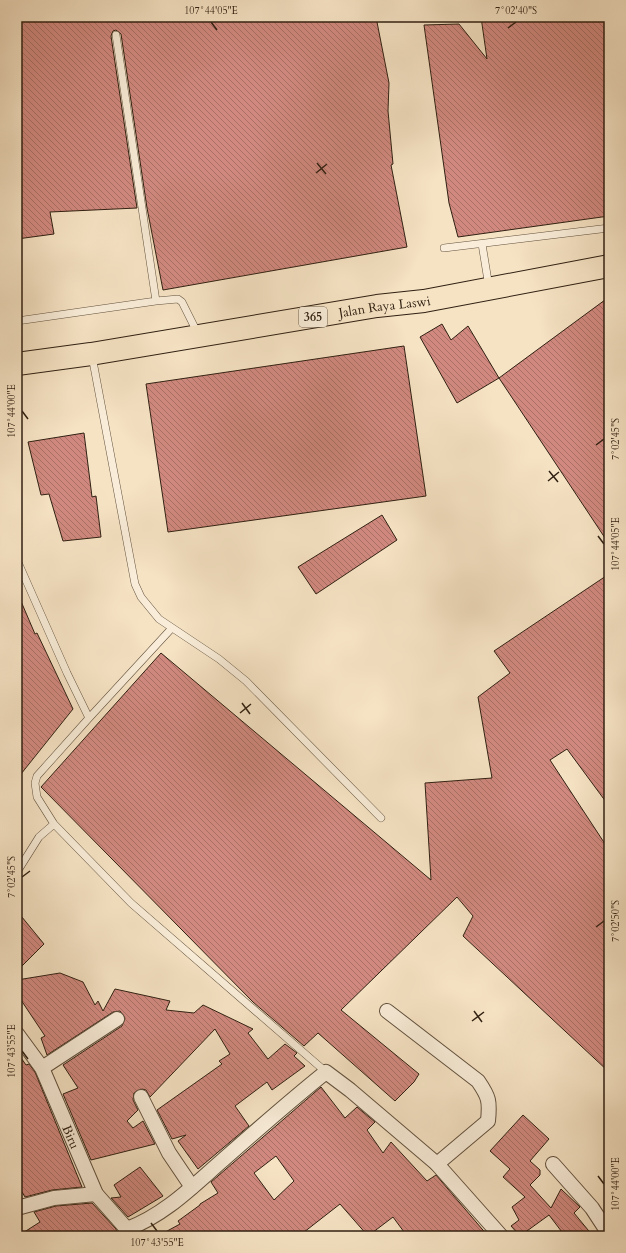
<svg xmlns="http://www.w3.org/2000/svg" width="626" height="1253" font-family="Cardo,serif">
<defs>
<pattern id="building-back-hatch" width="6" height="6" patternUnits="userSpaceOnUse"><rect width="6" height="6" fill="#d1897f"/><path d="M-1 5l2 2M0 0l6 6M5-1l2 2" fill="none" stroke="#aa7067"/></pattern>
</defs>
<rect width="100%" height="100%" fill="#f6e3c4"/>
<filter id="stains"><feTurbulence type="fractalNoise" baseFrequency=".005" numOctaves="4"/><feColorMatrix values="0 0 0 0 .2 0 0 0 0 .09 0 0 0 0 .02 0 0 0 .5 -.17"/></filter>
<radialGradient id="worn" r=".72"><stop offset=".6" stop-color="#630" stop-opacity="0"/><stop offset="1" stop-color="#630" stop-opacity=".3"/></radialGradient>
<!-- building -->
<path fill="url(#building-back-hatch)" stroke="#302012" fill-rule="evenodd" d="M17,17H376L389,83L388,111L393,164L391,165L407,247L163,290L147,208L121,34L116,30L113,31L111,36L137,208L50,212L54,234L17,239V180L20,179L17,163Z
M481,17H609V216L458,237L449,203L424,25L459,24L487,59Z
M609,297V544L499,378Z
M442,324L451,340L468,326L499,378L457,403L420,337Z
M404,346L426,496L168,532L146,384Z
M84,433L92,497L96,496L101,537L63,541L49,494L41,495L28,442Z
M382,515L397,540L316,594L298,567Z
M609,574V806L567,749L550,760L609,850V1072L463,936L473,916L457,897L341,1010L419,1074L414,1082L395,1101L318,1033L304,1046L253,1002L41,787L161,653L431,880L425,783L492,778L478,697L510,673L494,651Z
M17,592L35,634L37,633L73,709L17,779Z
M17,911L44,944L17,971Z
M60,973L83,982L95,1005L98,1001L103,1011L115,989L170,1001L166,1010L194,1013L203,1005L253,1029L248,1033L268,1059L285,1044L297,1053L294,1056L305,1066L272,1090L267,1082L235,1106L249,1126L198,1169L178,1141L186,1135L172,1139L157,1110L222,1064L219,1061L230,1054L215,1029L150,1097L146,1090L142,1089L134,1093L133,1100L138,1110L127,1121L133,1128L143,1121L155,1144L91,1160L63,1094L78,1088L63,1065L122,1026L125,1018L120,1011L113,1012L47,1055L41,1038L45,1036L17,994V980Z
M17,1052L26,1065L29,1064L35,1072L82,1187L52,1190L25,1197L17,1184V1102L22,1099L17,1088Z
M321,1087L345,1118L357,1107L375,1122L367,1130L383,1153L391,1142L427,1181L436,1175L488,1236H407L393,1217L368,1236L340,1204L299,1236H158L180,1224L178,1221L200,1205V1204L218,1193L211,1182ZM276,1156L294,1181L274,1200L254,1173Z
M523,1115L549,1139L530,1161L540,1170V1175L530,1185L551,1208L561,1189L580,1207L574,1213L593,1236H565L549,1215L520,1236L511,1226L519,1220L512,1207L525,1197L503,1177L510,1169L490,1151Z
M140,1167L163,1196L128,1217L111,1198L121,1197L114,1185Z
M92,1203L116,1229L118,1236H18L40,1222L34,1212L56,1206Z"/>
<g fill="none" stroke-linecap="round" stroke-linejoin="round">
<!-- service casing -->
<g stroke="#62513e" stroke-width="8">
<path id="service" d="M116,35L156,301L178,299L182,302L198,334
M482,244L489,287
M444,248L609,228
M17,321L156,301
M92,356L135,584L141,597L159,619L219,659L246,681L381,818
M17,560L67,673L89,718L37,776L35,783L37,797L54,824L131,903L326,1072
M89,718L171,629
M17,872L39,837L54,824"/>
</g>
<!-- minor casing -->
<g stroke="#62513e" stroke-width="16">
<g id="minor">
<path d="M387,1011L478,1081C489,1097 490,1101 488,1121L437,1164"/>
<path id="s1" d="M17,1034L42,1068L96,1194L133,1236"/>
<path d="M42,1068L117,1019"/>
<path d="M141,1097L169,1153L192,1187"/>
<path d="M553,1164L592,1208L609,1234"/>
<path d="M17,1208L54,1198L96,1194"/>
<path d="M127,1229C165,1215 194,1185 224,1159C258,1129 291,1100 326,1072L350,1090L437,1164L501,1236"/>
</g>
</g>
<!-- primary casing -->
<g stroke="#302012" stroke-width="24">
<g id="primary">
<path id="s2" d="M17,364L91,354L377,306L424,301L609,266"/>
</g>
</g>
<!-- service -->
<use href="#service" stroke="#f9edd9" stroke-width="7"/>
<!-- minor -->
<use href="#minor" stroke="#f9edd9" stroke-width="14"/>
<!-- primary -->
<use href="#primary" stroke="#f6e3c4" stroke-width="22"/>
</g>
<!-- ticks -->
<path fill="none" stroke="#302012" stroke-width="1.5" d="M211,22L217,30M508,28L516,22M317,163L326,174M316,173L327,164M22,411L28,419M596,445L604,439M549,471L558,482M548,481L559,472M598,536L604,544M242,703L250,714M240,713L251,704M22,877L30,871M596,927L604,921M474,1011L482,1022M472,1021L484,1012M22,1051L28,1059M598,1176L604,1184M151,1223L157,1231"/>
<g text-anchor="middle" stroke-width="4" stroke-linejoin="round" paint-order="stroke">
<!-- shield labels -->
<rect fill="#f9edd9" stroke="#6c5e4e" stroke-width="1" x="299" y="307" width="28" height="20" rx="3"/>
<g font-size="12" font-weight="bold" fill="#302012">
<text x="313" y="321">365</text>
</g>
<!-- street labels -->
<g font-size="13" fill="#302012" stroke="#f9edd9">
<text dy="5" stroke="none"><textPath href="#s2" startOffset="372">Jalan Raya Laswi</textPath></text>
<text dy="5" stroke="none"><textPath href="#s1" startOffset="117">Biru</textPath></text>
</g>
</g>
<!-- margin -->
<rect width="626" height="1253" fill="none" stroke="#f6e3c4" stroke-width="44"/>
<rect x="22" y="22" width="582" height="1209" fill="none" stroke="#302012" stroke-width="1.5"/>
<g font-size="10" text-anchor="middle" fill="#302012">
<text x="211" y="14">107°44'05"E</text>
<text x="516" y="14">7°02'40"S</text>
<text transform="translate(11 411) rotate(-90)" y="4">107°44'00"E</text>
<text transform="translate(615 439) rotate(-90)" y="4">7°02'45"S</text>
<text transform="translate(615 544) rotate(-90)" y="4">107°44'05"E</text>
<text transform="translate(11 877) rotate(-90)" y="4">7°02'45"S</text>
<text transform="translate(615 921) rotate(-90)" y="4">7°02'50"S</text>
<text transform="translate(11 1051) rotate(-90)" y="4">107°43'55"E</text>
<text transform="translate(615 1184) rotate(-90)" y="4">107°44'00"E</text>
<text x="157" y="1246">107°43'55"E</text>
</g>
<rect width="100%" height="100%" filter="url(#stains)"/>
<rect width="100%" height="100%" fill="url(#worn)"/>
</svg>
